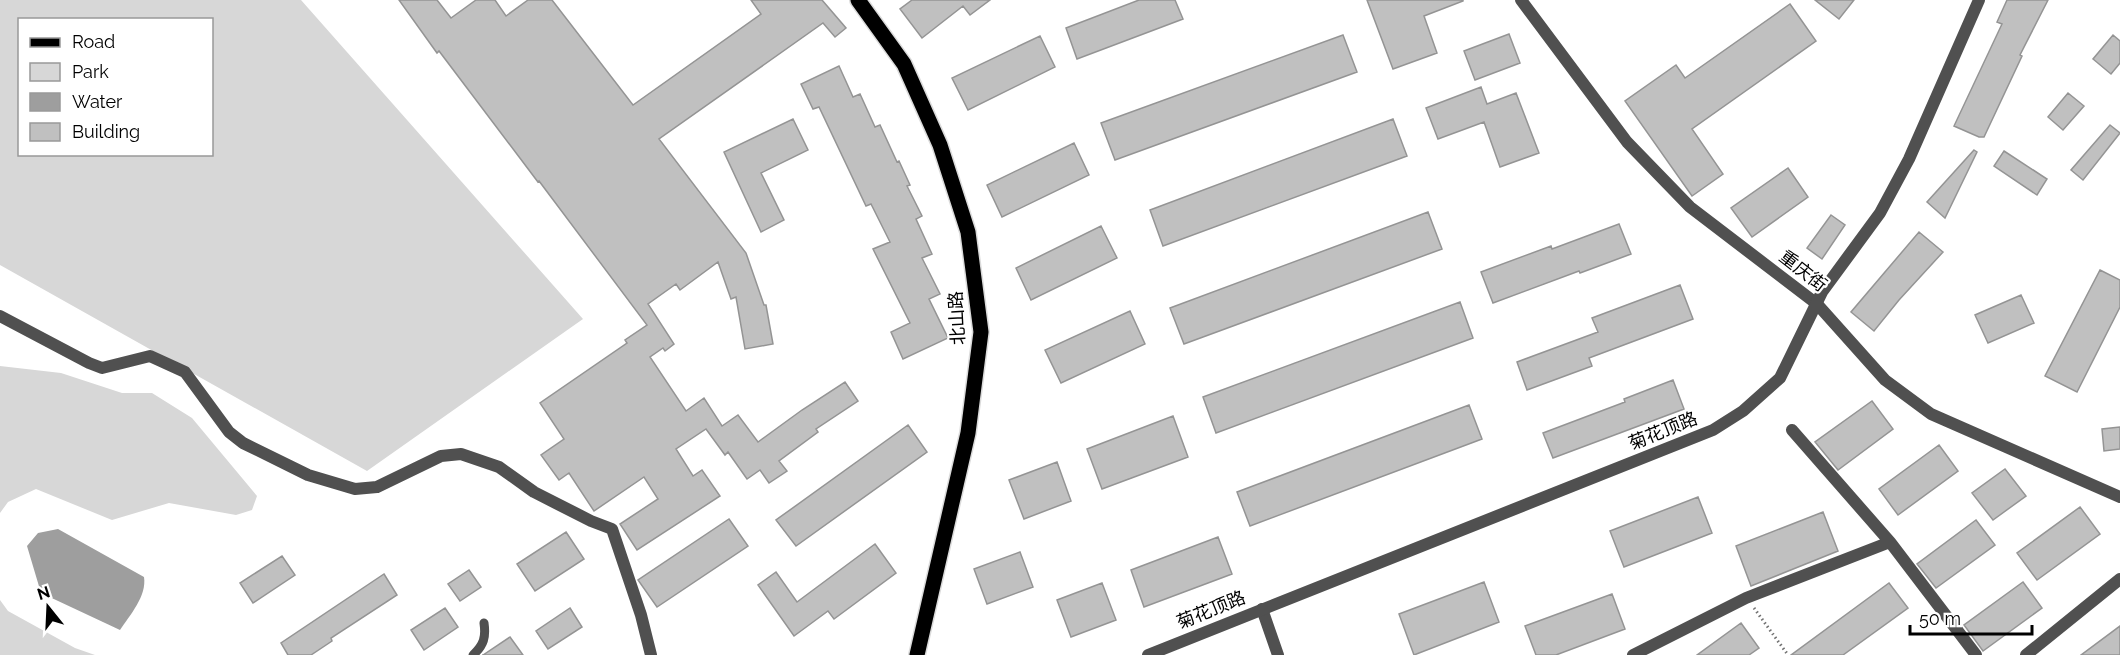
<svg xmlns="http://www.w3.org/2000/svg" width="2120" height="655" font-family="Raleway,'Noto Sans SC',sans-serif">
<rect width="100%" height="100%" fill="#fff"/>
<!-- green -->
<path fill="#d7d7d7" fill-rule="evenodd" d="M0,0H301L583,319L367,471L0,265ZM20,20H212V154H20Z
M0,366L61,373L122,393H152L192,418L257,496L252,510L236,515L169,503L112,520L36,489L8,502L0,513Z
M0,600L8,611L75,648L95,655H0Z"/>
<!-- water -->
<path fill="#9e9e9e" d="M58,529L144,577C147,596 130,615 120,630L41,593L27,546L38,533Z"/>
<!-- building -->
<path fill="#c0c0c0" stroke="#949494" stroke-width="1.5" d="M399,0H437L451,18L476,0H495L506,16L528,0H552L633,105L761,14L751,0H822L846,28L835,37L823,23L659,139L746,253L764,305H766L773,344L745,349L736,297L731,299L718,262L680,290L676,284L648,304L674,344L665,351L663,348L650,357L686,411L704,398L722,426L738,415L758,442L802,410L845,382L858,401L816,429L818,432L779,461L787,471L769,483L760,470L747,479L728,452L725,455L706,429L676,449L693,476L702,470L720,496L637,550L620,524L658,499L644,477L594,511L569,473L559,480L541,455L564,439L540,403L627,343L625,340L647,325L539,181L538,182L439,51L437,53Z
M912,0H990L970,15L963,6L922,38L900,9Z
M1139,0H1175L1183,19L1077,59L1066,28Z
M1367,0H1463V1L1424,16L1437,53L1393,69Z
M1815,0H1854L1839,19Z
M2007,0H2048L2020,55L2022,56L1984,137H1979L1954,126L2002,24L1997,22Z
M1790,4L1816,41L1692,129L1723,174L1692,196L1625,101L1676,65L1685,78Z
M1509,34L1520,63L1475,80L1464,51Z
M1343,35L1357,72L1115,160L1101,123Z
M2113,35L2120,41V63L2111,74L2093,59Z
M1040,36L1055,67L968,110L952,78Z
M839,66L853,97L860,94L875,127L880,125L897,162L899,161L910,185L907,186L922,216L916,219L932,254L922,258L940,294L929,299L948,338L903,359L891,332L910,323L873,249L890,242L871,204L866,206L819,107L813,109L801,84Z
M1481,87L1487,104L1516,93L1539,153L1500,167L1484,122L1438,139L1426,108Z
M2068,93L2084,106L2063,130L2048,117Z
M793,119L808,150L761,173L784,220L761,232L724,152Z
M1393,119L1407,156L1163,246L1150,210Z
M2110,125L2120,133L2083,180L2071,170Z
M1074,143L1089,175L1002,217L987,185Z
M1974,150L1977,152L1945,218L1927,202Z
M2004,151L2047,179L2037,195L1994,166Z
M1788,168L1808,197L1752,237L1731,208Z
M1428,212L1442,249L1184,344L1170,308Z
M1831,215L1845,225L1822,259L1807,248Z
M1619,224L1631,254L1580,273L1579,271L1493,303L1481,272L1551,246L1552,249Z
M1101,226L1117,258L1031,300L1016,268Z
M1919,232L1943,252L1899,300L1874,331L1851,312Z
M2100,270L2120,280V307L2077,392L2045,376Z
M1680,285L1693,319L1589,358L1592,366L1527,390L1517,362L1598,332L1592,318Z
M2021,295L2034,323L1988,343L1975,315Z
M1460,302L1473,338L1216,433L1203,397Z
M1130,311L1145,344L1061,383L1045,350Z
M1673,380L1684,409L1553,458L1543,433L1625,402L1624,399Z
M1872,401L1893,429L1838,470L1815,442Z
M1469,405L1482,439L1250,526L1237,492Z
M1173,416L1188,457L1102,489L1087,449Z
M908,425L927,452L796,546L776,520Z
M2120,427V449L2104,451L2102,429Z
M1939,445L1958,471L1898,515L1879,489Z
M1057,462L1071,501L1024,519L1009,480Z
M2005,469L2026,496L1993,520L1972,493Z
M1698,497L1712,533L1624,567L1610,531Z
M2080,507L2100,534L2037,580L2017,553Z
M1823,512L1838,551L1751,586L1736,546Z
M729,519L748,546L657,607L638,580Z
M1976,520L1995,545L1936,588L1917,564Z
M566,532L584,559L535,591L517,564Z
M1218,537L1232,574L1144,607L1131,570Z
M875,544L896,573L834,619L828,611L794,636L758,585L776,572L797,602Z
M1020,552L1033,587L987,604L974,569Z
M282,556L295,575L253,603L240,583Z
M469,570L481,587L460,601L448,584Z
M384,574L397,595L331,638L332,641L311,655H288L281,643Z
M1484,582L1499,622L1414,655L1399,614Z
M2023,582L2042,608L1983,651L1964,625Z
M1102,583L1116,620L1071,637L1057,600Z
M1889,583L1908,608L1843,655H1791Z
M1612,594L1625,629L1556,655H1536L1525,626Z
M445,608L458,627L424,650L411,630Z
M570,608L582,627L548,649L536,631Z
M1741,623L1759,648L1749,655H1697Z
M2120,626V655H2081Z
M510,637L523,655H482H483Z"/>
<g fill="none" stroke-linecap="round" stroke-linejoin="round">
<!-- primary casing -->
<g stroke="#dbdbdb" stroke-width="18">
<path id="primary" d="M858,0L904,64L940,145L968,232L981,332L968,433L917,655"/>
</g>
<!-- path -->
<path stroke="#727272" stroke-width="3" stroke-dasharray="1.5 3" stroke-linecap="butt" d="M1754,608L1788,655"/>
<!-- service -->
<path stroke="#505050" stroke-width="9" d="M473,655C484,645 486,637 484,623"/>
<!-- minor -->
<path stroke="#505050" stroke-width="12" d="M1521,0L1627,142L1690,207L1817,304L1885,380L1931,414L2120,497
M0,316L89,363L102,368L150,356L185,372L229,432L243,443L308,475L355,489L377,487L441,456L461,454L499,467L534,492L591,521L612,529L641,615L651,655
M1792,430L1890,542L1976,655
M1262,609L1278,655
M1633,655L1746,598L1890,542
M2026,655L2120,579"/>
<!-- tertiary -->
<path stroke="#505050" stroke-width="12" d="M1148,655L1713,430L1743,411L1780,378L1822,292L1880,213L1909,159L1979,0"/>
<!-- primary -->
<use href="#primary" stroke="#000" stroke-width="15"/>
</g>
<g text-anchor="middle" stroke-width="4.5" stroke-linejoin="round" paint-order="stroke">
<!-- street labels -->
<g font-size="18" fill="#000" stroke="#fff">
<text transform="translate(1803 271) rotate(38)" y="6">重庆街</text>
<text transform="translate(957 318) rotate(-93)" y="6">北山路</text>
<text transform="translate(1663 431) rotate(-22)" y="6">菊花顶路</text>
<text transform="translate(1211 610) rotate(-22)" y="6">菊花顶路</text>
</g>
</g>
<!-- legend -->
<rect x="18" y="18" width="195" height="138" fill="#ffffff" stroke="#999999" stroke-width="1.5"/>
<rect x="30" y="38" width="30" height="9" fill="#000000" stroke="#999999" stroke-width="1.5"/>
<text x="72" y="48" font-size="18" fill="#000000">Road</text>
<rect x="30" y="63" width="30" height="18" fill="#d7d7d7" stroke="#999999" stroke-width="1.5"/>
<text x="72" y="78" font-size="18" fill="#000000">Park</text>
<rect x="30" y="93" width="30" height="18" fill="#9e9e9e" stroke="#999999" stroke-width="1.5"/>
<text x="72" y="108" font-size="18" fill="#000000">Water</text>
<rect x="30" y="123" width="30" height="18" fill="#c0c0c0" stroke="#999999" stroke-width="1.5"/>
<text x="72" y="138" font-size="18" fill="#000000">Building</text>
<!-- north arrow -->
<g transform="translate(48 607) rotate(342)" stroke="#ffffff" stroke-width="4.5" paint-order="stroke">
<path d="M0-4.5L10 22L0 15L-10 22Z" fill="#000000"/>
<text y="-9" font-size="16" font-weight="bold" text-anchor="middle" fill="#000000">N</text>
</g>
<!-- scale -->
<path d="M1910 625v9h122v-9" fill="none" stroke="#000000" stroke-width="3"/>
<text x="1919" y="625" font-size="18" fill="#000000" stroke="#ffffff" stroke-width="4.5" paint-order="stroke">50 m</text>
</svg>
